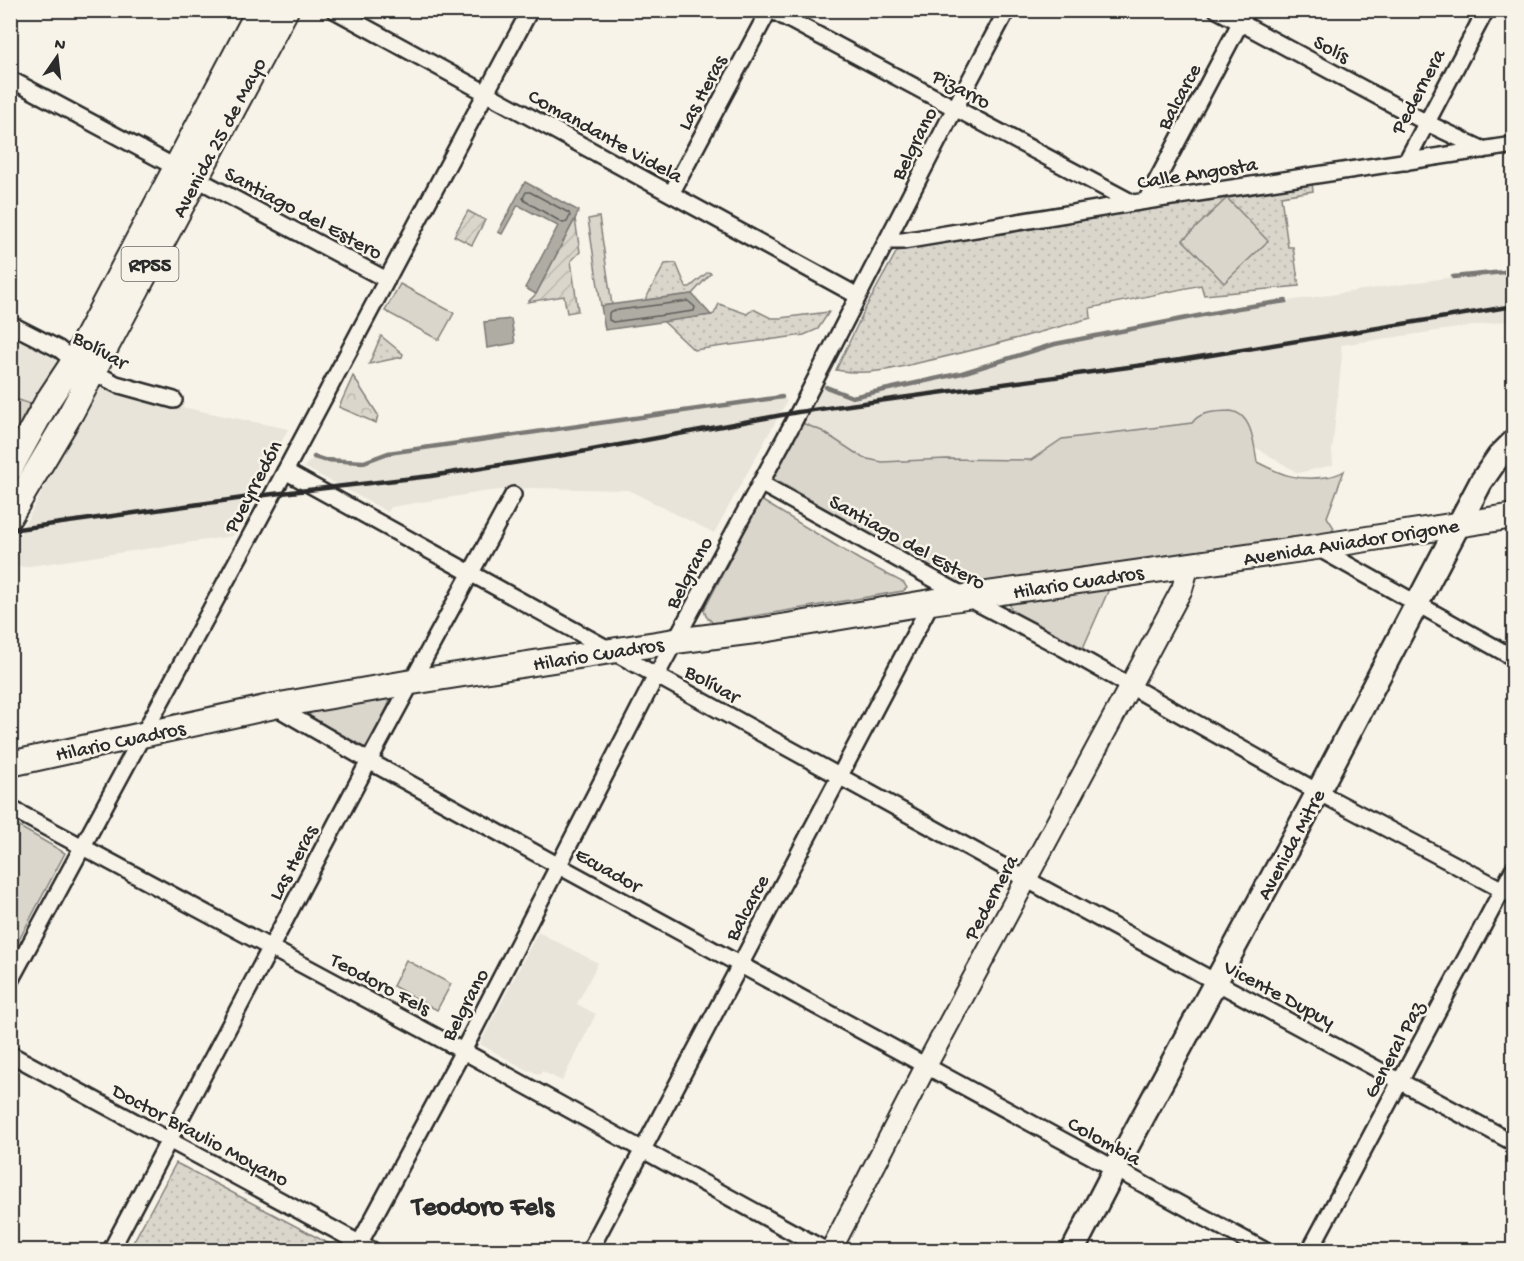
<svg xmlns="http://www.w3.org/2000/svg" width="1524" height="1261" font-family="'Gochi Hand',sans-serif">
<defs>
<pattern id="grass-dots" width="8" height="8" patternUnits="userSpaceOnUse" patternTransform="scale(1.5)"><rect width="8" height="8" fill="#dad6cc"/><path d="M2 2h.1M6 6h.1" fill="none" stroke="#bbb8af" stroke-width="1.8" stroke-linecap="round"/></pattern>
<pattern id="forest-crowns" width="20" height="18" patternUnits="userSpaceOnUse" patternTransform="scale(1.5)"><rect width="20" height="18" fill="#dad6cc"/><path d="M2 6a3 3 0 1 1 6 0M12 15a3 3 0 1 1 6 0" fill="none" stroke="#bbb8af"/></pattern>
<pattern id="garden-furrows" width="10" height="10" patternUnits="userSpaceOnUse" patternTransform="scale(1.5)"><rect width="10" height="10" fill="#dad6cc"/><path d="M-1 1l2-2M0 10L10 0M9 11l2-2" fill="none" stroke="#bbb8af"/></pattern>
</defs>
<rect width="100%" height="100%" fill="#f7f3e8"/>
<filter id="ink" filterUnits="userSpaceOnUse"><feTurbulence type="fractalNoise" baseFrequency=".0167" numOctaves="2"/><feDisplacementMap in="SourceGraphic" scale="12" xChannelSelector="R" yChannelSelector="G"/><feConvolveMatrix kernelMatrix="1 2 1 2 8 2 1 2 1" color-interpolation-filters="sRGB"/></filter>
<g filter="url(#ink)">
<!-- built -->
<path fill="#e8e4da" d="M1513,271V320L1341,345L1342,356L1332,451L1333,465L1298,473L1255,447L1238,412L1204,413L1195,418L1192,423L1062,439L1031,460L946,459L882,462L869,460L851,451L822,431L802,423L822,387H826L852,397L962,373L1055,344L1238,308L1453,277Z
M10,331L60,357L65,366L40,398L30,404L11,396Z
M99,385L157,402L288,429L233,536L24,567L11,564V550Z
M782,397L787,401L714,533L628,490L530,488L489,491L391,507L388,512L304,467L314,457L324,460L364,462L388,453Z
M538,932L598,963L577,1004L596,1014L562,1081L542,1071L540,1075L530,1070L529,1071L480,1044Z"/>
<!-- grass -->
<path fill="url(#grass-dots)" stroke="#82807c" stroke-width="1.5" d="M1312,183L1313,191L1281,196L1288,247H1293L1299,286L1204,295L1201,285L1090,308L1091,318C1035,333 979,350 922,362C893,369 866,376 836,370L865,309L897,251Z
M676,263L686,287H690L708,272L711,273L692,294L645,300L665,264Z
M719,304L747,314L753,309L771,318H780L829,312L818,329L804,335L694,350L663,321L711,315L714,314Z
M381,336L403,354L402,357L369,364Z
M176,1163L184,1167L337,1248L335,1250H129Z"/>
<!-- forest -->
<path fill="url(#forest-crowns)" stroke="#82807c" stroke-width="1.5" d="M353,376L378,415L376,423L339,407Z"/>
<!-- park -->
<path fill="#dad6cc" stroke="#82807c" stroke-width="1.5" d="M1227,198L1268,241L1224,283L1183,240Z
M599,217L612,305L601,306L588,219Z
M400,284L454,313L439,340L385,311Z
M19,400L30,404L11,440V401Z
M1230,411C1252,413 1254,444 1257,462C1282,475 1297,481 1326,477C1333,476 1338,475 1344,471L1327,517L1334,528L1327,539L972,592L772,478L802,423L822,431L863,458L882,462L946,459L1031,460L1062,439L1192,423C1200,411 1216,412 1230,411Z
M761,500L860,560L904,583L907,588L903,591L713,623L706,616L704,610Z
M1109,589L1083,648L1011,610L1010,605L1013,600Z
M388,696L390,699L388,706L368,746L359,748L310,716L309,712Z
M11,822L65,853L11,955Z
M406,960L451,984L437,1010L393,986Z"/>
<!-- garden -->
<path fill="url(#garden-furrows)" stroke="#82807c" stroke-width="1.5" d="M468,211L485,220L472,245L454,236Z
M575,219L580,252L571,261L578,311L567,313L564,296L528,302L536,294Z"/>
<!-- water -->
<path fill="#afaca4" stroke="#7a7874" stroke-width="1.5" d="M525,182L579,211L536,294L525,288L558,226L518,205L502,234L498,232Z
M692,294L711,315L605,330L601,306Z
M511,319L515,343L487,348L484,322Z"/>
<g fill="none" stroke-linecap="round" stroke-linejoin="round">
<!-- shore -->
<path stroke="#605f5b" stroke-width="1.5" d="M526,192H530L569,213L570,216L567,222L563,223L525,201L523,198Z
M688,301L695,307L694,311L613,322L609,320V313L611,311Z"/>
<!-- stream -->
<path stroke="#7a7874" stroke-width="4.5" d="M1453,277L1514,271
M826,387L852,397L962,373L1055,344L1238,308L1286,301
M314,457L324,460L364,462L388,453L782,397"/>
<!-- minor casing -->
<g stroke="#2b2b2b" stroke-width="20">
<path id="minor" d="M334,10L858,296
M771,10L1133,203
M1217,10L1427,123L1484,150
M10,79L387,280
M1406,162L1486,10
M671,194L769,10
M1146,201L1247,10
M887,241H903L1133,203L1514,145
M10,324L59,349L74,361L116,384L174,400
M285,471L1044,889L1514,1143
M760,483L968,598L1063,648L1318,792L1514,896
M1316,547L1514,658
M274,706L369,761L559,866L1264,1250
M10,808L463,1051L825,1250
M10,981L273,494L530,10
M10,1054L372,1250
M111,1250L369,761L513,495
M356,1250L463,1051L656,676L793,423L955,108L1007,10
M590,1250L934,597
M1310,1250L1514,868"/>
</g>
<!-- tertiary casing -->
<g stroke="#2b2b2b" stroke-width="24">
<path id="tertiary" d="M831,1250L926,1066L1182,589L1189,565"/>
</g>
<!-- secondary casing -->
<g stroke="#2b2b2b" stroke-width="27">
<path id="secondary" d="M1073,1250L1115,1169L1318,792L1481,482L1499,456L1514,441"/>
</g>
<!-- primary casing -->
<g stroke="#2b2b2b" stroke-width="28">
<path id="primary" d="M10,469L47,402L74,361L259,10
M10,516L71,413L286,10
M10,764L274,706L412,682L675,641L763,630L931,602L1316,547L1514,516"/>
</g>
<!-- minor -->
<use href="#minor" stroke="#f7f3e8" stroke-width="15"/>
<!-- tertiary -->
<use href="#tertiary" stroke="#f7f3e8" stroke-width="20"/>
<!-- secondary -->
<use href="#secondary" stroke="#f7f3e8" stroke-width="22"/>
<!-- primary -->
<use href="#primary" stroke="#f7f3e8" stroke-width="24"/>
<!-- rail -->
<path stroke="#2b2b2b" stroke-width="4.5" d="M10,530L273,494L431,476L570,454L798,412L1180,360L1514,306"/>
</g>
</g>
<g text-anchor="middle" stroke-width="5" stroke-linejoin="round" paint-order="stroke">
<!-- shield labels -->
<rect fill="#f7f3e8" stroke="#686764" stroke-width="1.5" x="121.5" y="247" width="57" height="34" rx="4.5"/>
<g font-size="20" font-weight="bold" fill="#2b2b2b">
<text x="150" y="271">RP55</text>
</g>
<!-- street labels -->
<g font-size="21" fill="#2b2b2b" stroke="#f7f3e8">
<text transform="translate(1332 48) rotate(28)" y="7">Solís</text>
<text transform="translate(962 88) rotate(28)" y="7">Pizarro</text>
<text transform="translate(1417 91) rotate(-62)" y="7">Pedernera</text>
<text transform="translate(701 92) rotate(-62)" y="7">Las Heras</text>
<text transform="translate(1178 96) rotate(-62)" y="7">Balcarce</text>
<text transform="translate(606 135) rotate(29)" y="7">Comandante Videla</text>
<text transform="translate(218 137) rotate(-62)" y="7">Avenida 25 de Mayo</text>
<text transform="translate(913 143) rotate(-63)" y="7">Belgrano</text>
<text transform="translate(1197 172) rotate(-9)" y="7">Calle Angosta</text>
<text transform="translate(304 212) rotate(28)" y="7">Santiago del Estero</text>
<text transform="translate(101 349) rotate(29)" y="7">Bolívar</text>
<text transform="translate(252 486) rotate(-62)" y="7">Pueyrredón</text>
<text transform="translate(908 541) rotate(29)" y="7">Santiago del Estero</text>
<text transform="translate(1351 541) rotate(-9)" y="7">Avenida Aviador Origone</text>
<text transform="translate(688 572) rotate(-62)" y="7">Belgrano</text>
<text transform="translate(1078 581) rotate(-9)" y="7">Hilario Cuadros</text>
<text transform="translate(598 653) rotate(-9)" y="7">Hilario Cuadros</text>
<text transform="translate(713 683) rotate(29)" y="7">Bolívar</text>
<text transform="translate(120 740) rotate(-12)" y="7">Hilario Cuadros</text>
<text transform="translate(1290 844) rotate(-62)" y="7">Avenida Mitre</text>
<text transform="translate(292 862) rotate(-62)" y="7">Las Heras</text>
<text transform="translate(609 869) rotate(29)" y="7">Ecuador</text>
<text transform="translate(990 897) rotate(-62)" y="7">Pedernera</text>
<text transform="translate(746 907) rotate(-62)" y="7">Balcarce</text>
<text transform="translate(381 983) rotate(28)" y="7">Teodoro Fels</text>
<text transform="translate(1280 993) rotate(28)" y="7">Vicente Dupuy</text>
<text transform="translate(464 1004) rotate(-62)" y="7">Belgrano</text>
<text transform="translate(1393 1049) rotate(-62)" y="7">General Paz</text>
<text transform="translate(201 1134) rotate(28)" y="7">Doctor Braulio Moyano</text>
<text transform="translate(1105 1140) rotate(29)" y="7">Colombia</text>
</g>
<!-- district labels -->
<g font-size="27" font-weight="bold" fill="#2b2b2b" stroke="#f7f3e8">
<text x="483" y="1214">Teodoro Fels</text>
</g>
</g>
<!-- margin -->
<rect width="1524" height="1261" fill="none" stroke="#f7f3e8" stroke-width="36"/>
<rect x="18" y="18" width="1488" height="1225" fill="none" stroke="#2b2b2b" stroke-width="2" filter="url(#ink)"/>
<!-- north arrow -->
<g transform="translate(57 57) rotate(14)" stroke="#f7f3e8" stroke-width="4.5" paint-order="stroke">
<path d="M0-4.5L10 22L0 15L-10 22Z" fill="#2b2b2b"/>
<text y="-9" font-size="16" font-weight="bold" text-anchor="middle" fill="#2b2b2b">N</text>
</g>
</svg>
